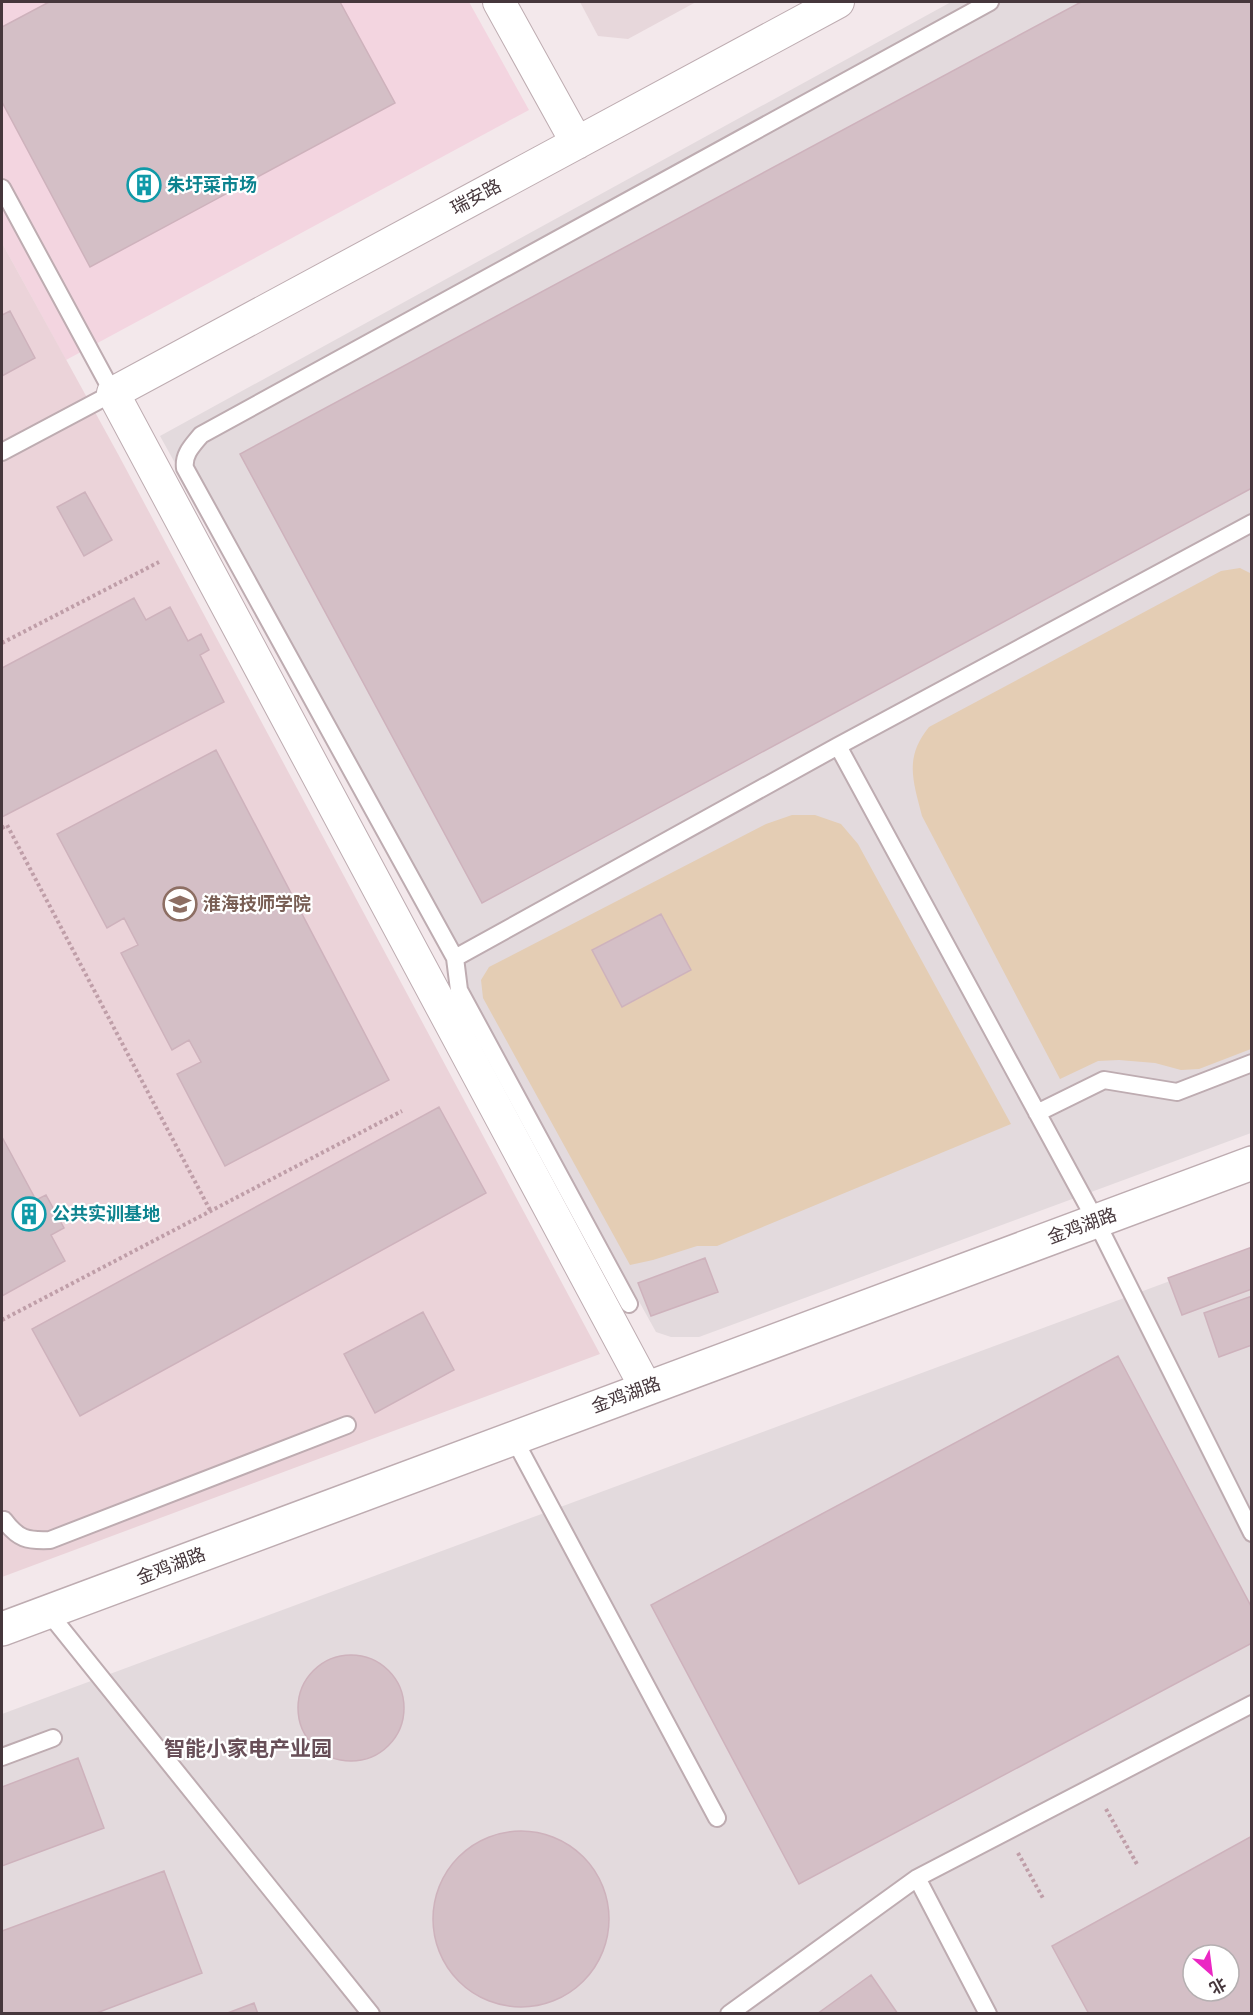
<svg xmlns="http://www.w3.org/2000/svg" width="1253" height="2015" font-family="'Exo 2','Noto Sans SC',sans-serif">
<rect width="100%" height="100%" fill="#f3e8eb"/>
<!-- residential -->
<path fill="#e7d7db" d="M580,2H696L628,39L598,36Z"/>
<!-- commercial -->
<path fill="#f3d5e0" d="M2,2H469L529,110L66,360L2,243Z"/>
<!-- industrial -->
<path fill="#e3dadd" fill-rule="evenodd" d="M951,2H1251V1133L699,1337H671L656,1332L160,436Z
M1251,1251V2013L2,2014V1714ZM1193,1955H1229V1991H1193Z"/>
<!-- education -->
<path fill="#ebd3d9" d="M2,243L118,454L600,1354L2,1577Z"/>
<!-- green -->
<path fill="#e4cdb4" d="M1240,568L1252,574L1251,1049L1199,1069L1181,1070L1155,1063L1119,1060L1098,1061L1060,1079L922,816C913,780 904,758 929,727L1221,571Z
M792,815H815L841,824L858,844L1011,1124L717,1246H697L653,1260L630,1265L483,998L481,980L489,967L766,824Z"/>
<!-- building -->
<path fill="#d4bfc6" stroke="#ceb2bc" stroke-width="1.5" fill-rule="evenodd" d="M49,2H340L395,103L90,267L2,102V27Z
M1081,2H1252V488L482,903L240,454Z
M10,311L35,358L2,376V315Z
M85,492L112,540L84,556L57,507Z
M134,598L146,620L170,607L188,641L201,634L209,650L200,655L224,702L2,817V668Z
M216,750L389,1080L225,1166L177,1074L201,1062L189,1040L172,1050L121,953L138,945L124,918L107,928L57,834Z
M661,914L691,970L622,1007L592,950Z
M439,1107L486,1193L80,1416L32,1329Z
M2,1137L36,1200L46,1195L64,1228L51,1235L65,1261L2,1296Z
M1252,1247V1289L1182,1315L1168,1278Z
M705,1258L718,1292L651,1316L638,1283Z
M1252,1296V1345L1219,1357L1204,1313Z
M423,1312L454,1370L375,1413L344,1354Z
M1118,1356L1252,1608V1643L799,1884L651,1605Z
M298 1708a53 53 0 1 1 106 0a53 53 0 1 1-106 0Z
M78,1758L104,1828L2,1866V1787Z
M433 1919a88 88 0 1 1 176 0a88 88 0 1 1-176 0Z
M1252,1836V2014H1089L1052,1946ZM1193,1955H1229V1991H1193Z
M164,1871L202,1973L94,2014H2V1931Z
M871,1975L898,2014H817Z
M254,2003L258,2014H225Z"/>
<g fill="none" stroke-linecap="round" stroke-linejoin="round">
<!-- service casing -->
<g stroke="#beacb1" stroke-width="20">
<path id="service" d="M2,188L113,393L2,452
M838,746L1096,1221L1252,1533
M455,958L838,746L1252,523
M1037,1113L1104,1080L1177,1092L1252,1063
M629,1304L459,990L455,958L185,468C183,454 193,445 201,435L990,2
M513,1437L717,1818
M4,1520C18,1539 27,1541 50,1540L347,1425
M48,1612L371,2014
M2,1757L53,1738
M917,1878L988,2014
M729,2014L917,1878L1252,1704"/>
</g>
<!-- minor casing -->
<g stroke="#beacb1" stroke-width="34">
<path id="minor" d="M499,2L577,143
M646,1388L113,393L838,2"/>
</g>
<!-- tertiary casing -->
<g stroke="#beacb1" stroke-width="36">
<path id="tertiary" d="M2,1629L1252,1163"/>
</g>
<!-- path -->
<path stroke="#bf9ea8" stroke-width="4" stroke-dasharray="3 3" stroke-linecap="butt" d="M2,643L159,562
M2,828L7,825L210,1210
M2,1320L402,1111
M1106,1809L1138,1866
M1018,1853L1044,1900"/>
<!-- service -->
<use href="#service" stroke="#fff" stroke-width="16"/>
<!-- minor -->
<use href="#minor" stroke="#fff" stroke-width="32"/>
<!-- tertiary -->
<use href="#tertiary" stroke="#fff" stroke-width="33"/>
</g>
<!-- icons -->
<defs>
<g id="building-ring" transform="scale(1.725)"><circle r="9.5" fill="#fff" stroke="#0f9aa8" stroke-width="1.5"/><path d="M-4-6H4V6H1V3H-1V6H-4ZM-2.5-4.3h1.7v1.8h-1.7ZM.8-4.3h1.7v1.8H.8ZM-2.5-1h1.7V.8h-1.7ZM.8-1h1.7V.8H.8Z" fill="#0f9aa8"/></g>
<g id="school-ring" transform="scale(1.725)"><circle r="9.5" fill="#fff" stroke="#8d6e63" stroke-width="1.5"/><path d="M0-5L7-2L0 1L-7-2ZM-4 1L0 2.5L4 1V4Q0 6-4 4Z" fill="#8d6e63"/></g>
</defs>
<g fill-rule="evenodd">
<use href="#building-ring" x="144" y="185"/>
<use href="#school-ring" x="180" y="904"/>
<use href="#building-ring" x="29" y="1214"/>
</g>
<g text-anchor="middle" stroke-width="4.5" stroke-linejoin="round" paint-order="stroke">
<!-- culture labels -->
<g font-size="18" font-weight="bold" fill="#0d838f" stroke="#fff" text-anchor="start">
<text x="167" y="191">朱圩菜市场</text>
<text x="52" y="1220">公共实训基地</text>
</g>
<!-- street labels -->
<g font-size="18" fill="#46373c" stroke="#fff">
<text transform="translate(476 197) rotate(-28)" y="6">瑞安路</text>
<text transform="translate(1082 1226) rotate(-20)" y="6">金鸡湖路</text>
<text transform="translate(626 1395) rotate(-20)" y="6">金鸡湖路</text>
<text transform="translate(171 1566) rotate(-21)" y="6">金鸡湖路</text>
</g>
<!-- education labels -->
<g font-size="18" font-weight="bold" fill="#785e54" stroke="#fff" text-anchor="start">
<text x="203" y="910">淮海技师学院</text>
</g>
<!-- quarter labels -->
<g font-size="21" font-weight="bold" fill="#684f58" stroke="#fff">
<text x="248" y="1756">智能小家电产业园</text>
</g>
</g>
<!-- border -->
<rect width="1253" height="2015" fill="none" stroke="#46373c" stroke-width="6"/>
<!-- north arrow -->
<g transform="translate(1211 1973) rotate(152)"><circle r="28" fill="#ffffff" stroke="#b5afb1" stroke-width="1.5"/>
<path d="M0-4.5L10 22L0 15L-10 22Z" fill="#eb27c3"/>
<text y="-9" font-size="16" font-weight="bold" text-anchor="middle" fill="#46373c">北</text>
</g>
</svg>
